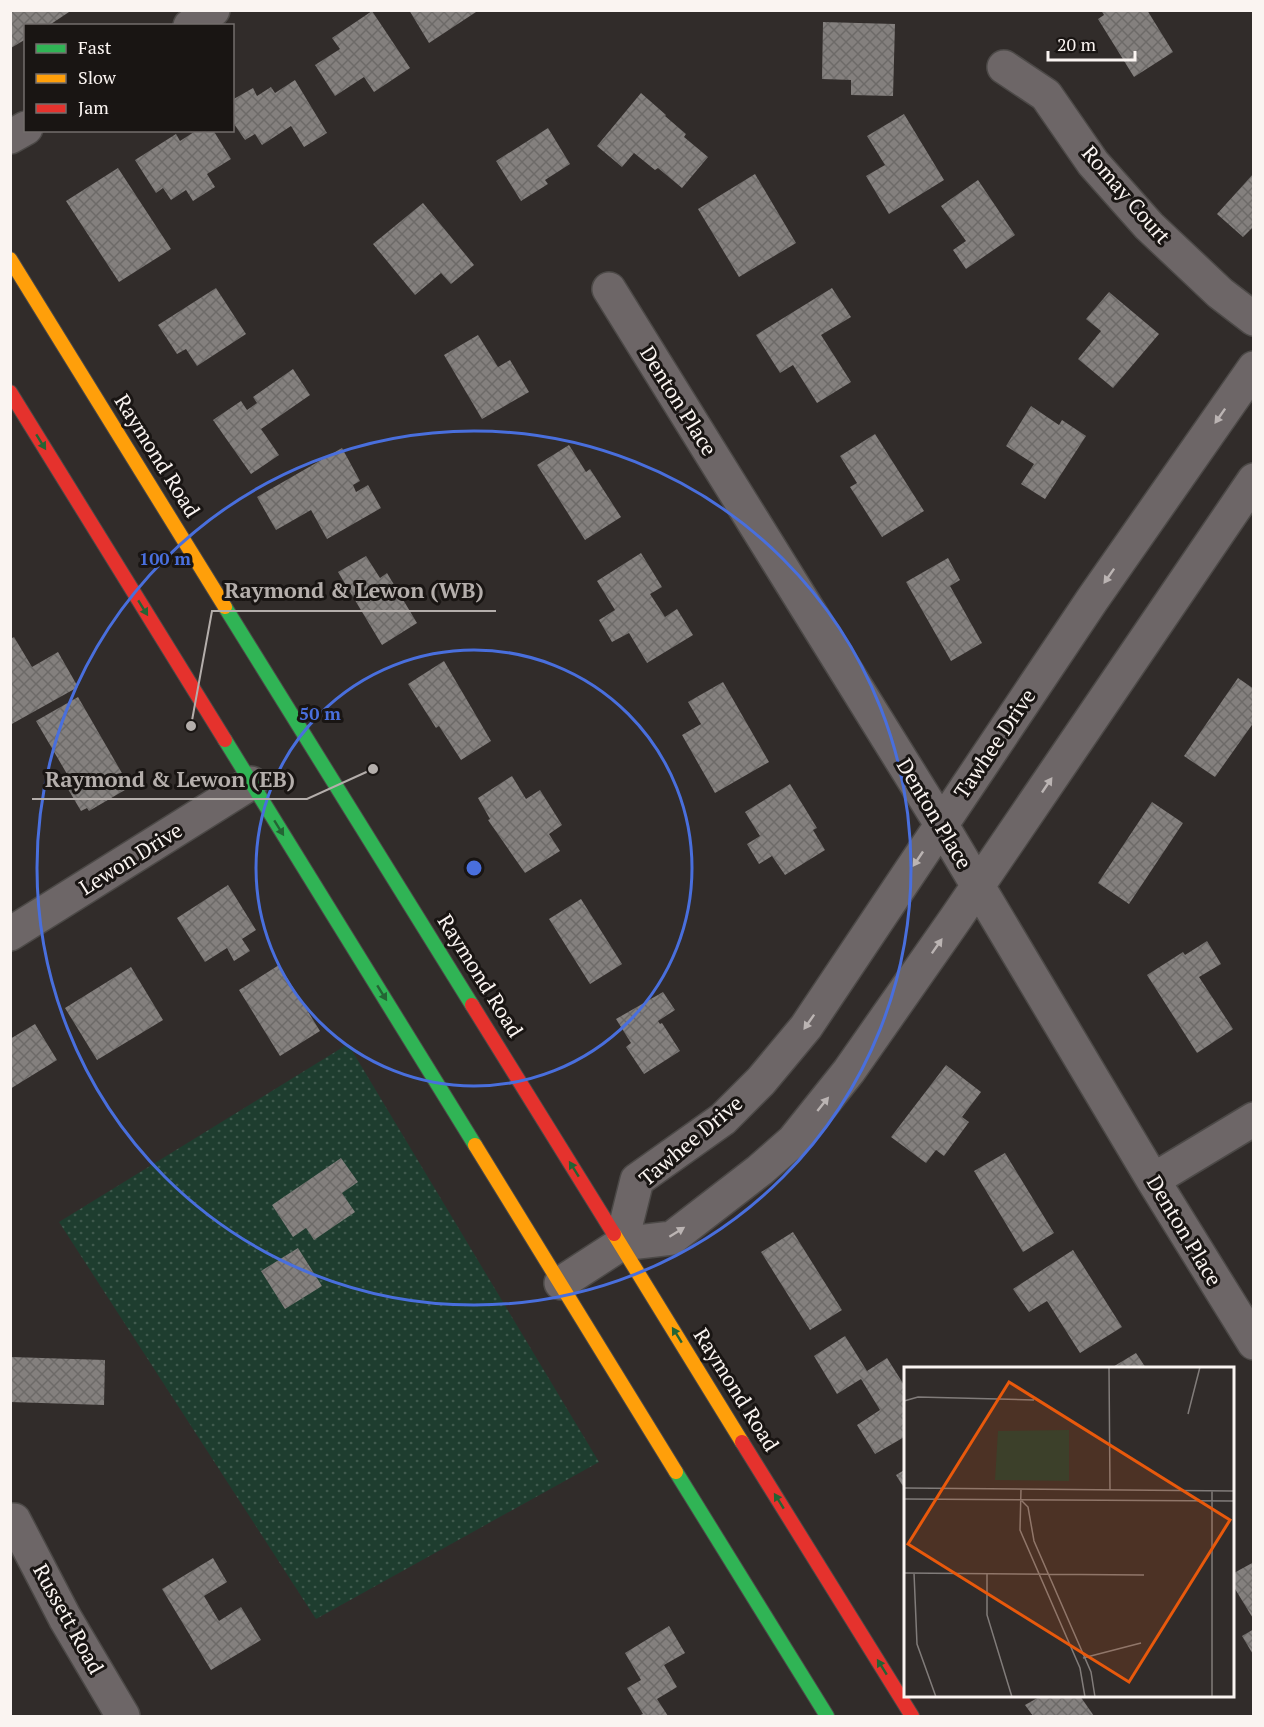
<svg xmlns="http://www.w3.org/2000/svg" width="1264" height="1727" font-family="'PT Serif',serif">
<defs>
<pattern id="grass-dots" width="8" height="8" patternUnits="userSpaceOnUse" patternTransform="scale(1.5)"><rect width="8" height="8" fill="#1e3d2f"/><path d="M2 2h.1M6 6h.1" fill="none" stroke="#405a4e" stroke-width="1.8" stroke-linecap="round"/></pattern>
<pattern id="building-cross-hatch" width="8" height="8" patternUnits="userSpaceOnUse" patternTransform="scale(1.5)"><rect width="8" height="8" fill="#84807e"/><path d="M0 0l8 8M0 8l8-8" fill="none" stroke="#6d6a68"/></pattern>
</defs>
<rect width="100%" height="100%" fill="#312c2a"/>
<!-- grass -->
<path fill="url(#grass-dots)" d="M348,1044L599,1462L316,1619L59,1222Z"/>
<!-- building -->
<path fill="url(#building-cross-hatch)" d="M10,10H72L48,26H26V39L11,48Z
M409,10H479L429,43Z
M1101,10H1147L1173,52L1134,77L1098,19L1104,15Z
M372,11L410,68L374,92L364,77L335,96L315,65L340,49L332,38Z
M823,22L895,24L893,96L851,95V80L822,79Z
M295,80L327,133L304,147L291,126L262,145L255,134L245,140L232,121V100L253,88L257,96L271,87L275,93Z
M641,93L666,115L665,116L686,134L684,137L708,157L682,188L658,168L655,170L634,153L622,167L597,146Z
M904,114L944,180L889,214L866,176L885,165L867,136Z
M548,128L570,164L545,180L548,184L521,201L496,161Z
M197,130H213L231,159L207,174L215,187L193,201L186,190L171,200L163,188L156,193L135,160L176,134L180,141Z
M118,168L171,249L119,282L66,201Z
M1254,173V226L1243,237L1217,214Z
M755,174L796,243L739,277L698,209Z
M978,180L1015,235L966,269L953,250L966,241L941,206Z
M423,203L474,265L451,284L441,273L415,295L373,244Z
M216,288L246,334L197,366L186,349L177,354L158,325Z
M832,288L851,317L821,335L851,382L817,403L793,365L780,373L756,335Z
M1109,292L1159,334L1113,388L1078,359L1101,331L1086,319Z
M478,335L498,367L510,360L529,392L482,419L444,355Z
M293,369L310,395L261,429L279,455L251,474L213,420L241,401L247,410L257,403L253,397Z
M1031,406L1059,425L1062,420L1086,436L1045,499L1021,484L1034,464L1006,446Z
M875,434L924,511L882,537L850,487L857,483L840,456Z
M569,445L586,472L590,469L621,517L585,540L537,465Z
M342,448L360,481L353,485L356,492L368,485L381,508L327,539L311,510L276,530L257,497Z
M641,553L662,587L650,594L665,617L677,609L693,635L647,663L629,633L612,642L599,620L615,610L597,581Z
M366,556L380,578L387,573L417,623L382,645L338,572Z
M948,558L960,580L950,586L982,643L951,661L906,582Z
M14,637L32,667L58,652L78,687L10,725V639Z
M444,661L491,741L461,760L439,726L436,728L408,684Z
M1238,678L1254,689V722L1215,777L1184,756Z
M723,682L769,762L715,793L682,735L701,724L688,702Z
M78,697L130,787L89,811L87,808L81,811L68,789L74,786L36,721Z
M512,776L526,799L540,790L562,825L549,834L560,851L525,873L488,820L490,819L478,798Z
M790,784L817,828L813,830L825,850L785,875L772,856L759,864L747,844L760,836L745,812Z
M1152,802L1183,823L1129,904L1098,883Z
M228,885L256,930L242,939L250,951L234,961L227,948L205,962L177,918Z
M581,899L622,964L590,984L549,919Z
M1207,941L1221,964L1199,977L1233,1029L1197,1053L1147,975L1183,952L1185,955Z
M279,965L320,1031L280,1056L239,990Z
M131,967L163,1020L97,1060L65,1008Z
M663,992L675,1010L658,1021L660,1024L662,1023L680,1051L644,1074L626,1047L631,1043L616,1019Z
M35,1024L57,1060L10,1089V1039Z
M946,1065L981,1092L962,1117L969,1122L944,1156L936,1150L926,1163L891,1137Z
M1005,1153L1054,1233L1023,1252L974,1171Z
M341,1158L358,1182L342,1193L355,1212L314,1240L306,1228L293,1237L272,1205Z
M793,1232L842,1310L810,1330L761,1252Z
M298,1248L322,1286L285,1309L261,1271Z
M1073,1250L1122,1327L1080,1353L1047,1301L1029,1312L1013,1289Z
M845,1336L867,1371L887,1358L906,1388V1436L875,1454L857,1425L880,1410L861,1379L837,1394L814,1356Z
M1136,1353L1146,1368H1111Z
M11,1357L105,1360L104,1405L10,1402Z
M906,1469V1491L896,1475Z
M213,1558L227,1582L204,1596L219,1621L241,1607L261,1640L211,1670L162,1589Z
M1254,1562V1620L1232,1584V1574Z
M669,1626L685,1653L664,1665L677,1687L657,1699L668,1716H638L643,1714L627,1688L641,1680L625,1653Z
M1254,1629V1656L1242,1636Z
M1041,1696H1080L1094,1716H1033L1025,1705Z"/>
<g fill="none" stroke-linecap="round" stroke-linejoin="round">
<!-- street casing -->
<g stroke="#4c4947" stroke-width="36">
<path id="street" d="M190,26L213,10
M1004,67L1046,95L1093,163L1149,226L1220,293L1254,319
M10,137L26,128
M609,289L941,824L1153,1180L1254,1343
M10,934L251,783
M1153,1180L1254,1119
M621,1244L637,1180L723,1119L761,1081L806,1027L1092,600L1254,368
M561,1283L621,1244L672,1238L760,1170L793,1141L849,1071L956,918L1254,480
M14,1520L65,1618L123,1716"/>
</g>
<!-- fast casing -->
<g stroke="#4c4947" stroke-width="16">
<path id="fast" d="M225,607L472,1005
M225,740L475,1145
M676,1472L827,1716"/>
</g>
<!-- slow casing -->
<g stroke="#4c4947" stroke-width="16">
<path id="slow" d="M10,259L225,607
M475,1145L676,1472
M614,1234L742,1442"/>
</g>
<!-- jam casing -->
<g stroke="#4c4947" stroke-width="16">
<path id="jam" d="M10,392L225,740
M472,1005L614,1234
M742,1442L912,1716"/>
</g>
<!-- street -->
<use href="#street" stroke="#6d6667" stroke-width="33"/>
<!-- fast -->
<use href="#fast" stroke="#30b455" stroke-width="14"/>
<!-- slow -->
<use href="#slow" stroke="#ff9f0a" stroke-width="14"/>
<!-- jam -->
<use href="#jam" stroke="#e5322d" stroke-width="14"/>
</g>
<!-- one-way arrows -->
<defs><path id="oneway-solid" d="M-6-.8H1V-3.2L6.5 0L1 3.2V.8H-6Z" transform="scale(1.5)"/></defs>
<g fill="#bbb4b3">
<use href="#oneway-solid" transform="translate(1220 416) rotate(125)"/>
<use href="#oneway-solid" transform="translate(1109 576) rotate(125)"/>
<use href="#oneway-solid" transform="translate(1047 785) rotate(-56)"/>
<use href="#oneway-solid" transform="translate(918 859) rotate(124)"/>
<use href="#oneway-solid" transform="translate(937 946) rotate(-55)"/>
<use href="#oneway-solid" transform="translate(809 1022) rotate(125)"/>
<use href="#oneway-solid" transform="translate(823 1104) rotate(-51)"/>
<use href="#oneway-solid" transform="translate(677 1232) rotate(-32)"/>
</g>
<g fill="#246434">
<use href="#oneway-solid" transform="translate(41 442) rotate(58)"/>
<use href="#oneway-solid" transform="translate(143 608) rotate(58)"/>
<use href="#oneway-solid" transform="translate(279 828) rotate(58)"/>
<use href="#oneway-solid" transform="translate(382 993) rotate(58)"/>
<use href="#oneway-solid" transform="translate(574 1169) rotate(-122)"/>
<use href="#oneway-solid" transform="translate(677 1335) rotate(-122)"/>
<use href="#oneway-solid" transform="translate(779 1501) rotate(-122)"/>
<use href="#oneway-solid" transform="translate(882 1667) rotate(-122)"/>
</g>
<!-- distance rings -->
<g fill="none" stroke="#496fdd" stroke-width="3">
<circle cx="474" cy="868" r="218"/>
<circle cx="474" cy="868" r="437"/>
</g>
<g text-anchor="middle" stroke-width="6" stroke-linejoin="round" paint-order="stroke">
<!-- street labels -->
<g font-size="21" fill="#faf4f1" stroke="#191513">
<text transform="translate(1126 195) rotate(49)" y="7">Romay Court</text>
<text transform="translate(678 401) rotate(58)" y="7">Denton Place</text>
<text transform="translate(157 456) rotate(58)" y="7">Raymond Road</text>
<text transform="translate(995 744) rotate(-56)" y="7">Tawhee Drive</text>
<text transform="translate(934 814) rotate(59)" y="7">Denton Place</text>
<text transform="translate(131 859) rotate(-32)" y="7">Lewon Drive</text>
<text transform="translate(480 976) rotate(58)" y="7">Raymond Road</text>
<text transform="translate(691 1141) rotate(-40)" y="7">Tawhee Drive</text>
<text transform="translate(1184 1231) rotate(59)" y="7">Denton Place</text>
<text transform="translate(736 1390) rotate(58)" y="7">Raymond Road</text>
<text transform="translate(68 1619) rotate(61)" y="7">Russett Road</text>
</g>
</g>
<!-- overview -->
<g transform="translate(904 1367)">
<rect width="330" height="330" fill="#312c2a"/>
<path d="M165,63V114L91,113L94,64Z" fill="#1e3d2f"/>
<path fill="none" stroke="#817c7a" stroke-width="1.5" d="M205,0L206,123M0,34L14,30L130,33M284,47L296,0M0,121L330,124M117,122L116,163L176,301L181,330M308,124V330M0,132L330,134M117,133L124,140L130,174L187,305L191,330M0,206L240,208M10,206L13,277L32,330M83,206V248L108,330M179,291L237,276"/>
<path fill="#e8590c" fill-opacity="0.15" stroke="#e8590c" stroke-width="3" d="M105,15L326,153L225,315L4,177Z"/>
<rect width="330" height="330" fill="none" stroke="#faf4f1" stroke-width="3"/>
</g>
<circle cx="474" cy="868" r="9" fill="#496fdd" stroke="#191513" stroke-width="3"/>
<g font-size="18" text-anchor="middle" font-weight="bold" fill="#496fdd" stroke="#191513" stroke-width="6" stroke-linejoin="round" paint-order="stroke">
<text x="165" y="565">100 m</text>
<text x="320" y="720">50 m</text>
</g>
<!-- callouts -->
<path fill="none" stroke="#b4aeab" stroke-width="2" d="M191 726L212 611H496M373 769L307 799H32"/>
<g fill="#b4aeab" stroke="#191513" stroke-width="2">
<circle cx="191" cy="726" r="6"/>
<circle cx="373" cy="769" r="6"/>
</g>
<g font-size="22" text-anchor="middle" font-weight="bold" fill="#b4aeab" stroke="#191513" stroke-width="6" stroke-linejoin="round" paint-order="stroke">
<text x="354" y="598">Raymond &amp; Lewon (WB)</text>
<text x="170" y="787">Raymond &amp; Lewon (EB)</text>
</g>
<!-- border -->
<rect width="1264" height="1727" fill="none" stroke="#faf4f1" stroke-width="24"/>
<!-- legend -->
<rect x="24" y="24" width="210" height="108" fill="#191513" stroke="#736e6c" stroke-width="1.5"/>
<rect x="36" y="44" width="30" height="9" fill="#30b455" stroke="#736e6c" stroke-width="1.5"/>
<text x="78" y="54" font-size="18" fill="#faf4f1">Fast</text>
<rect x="36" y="74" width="30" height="9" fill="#ff9f0a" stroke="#736e6c" stroke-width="1.5"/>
<text x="78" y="84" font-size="18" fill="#faf4f1">Slow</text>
<rect x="36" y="104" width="30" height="9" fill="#e5322d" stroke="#736e6c" stroke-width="1.5"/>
<text x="78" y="114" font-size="18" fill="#faf4f1">Jam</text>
<!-- scale -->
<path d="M1048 51v9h87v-9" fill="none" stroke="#faf4f1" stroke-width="3"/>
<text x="1057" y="51" font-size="18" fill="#faf4f1" stroke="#191513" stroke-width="4.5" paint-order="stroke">20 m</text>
</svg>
